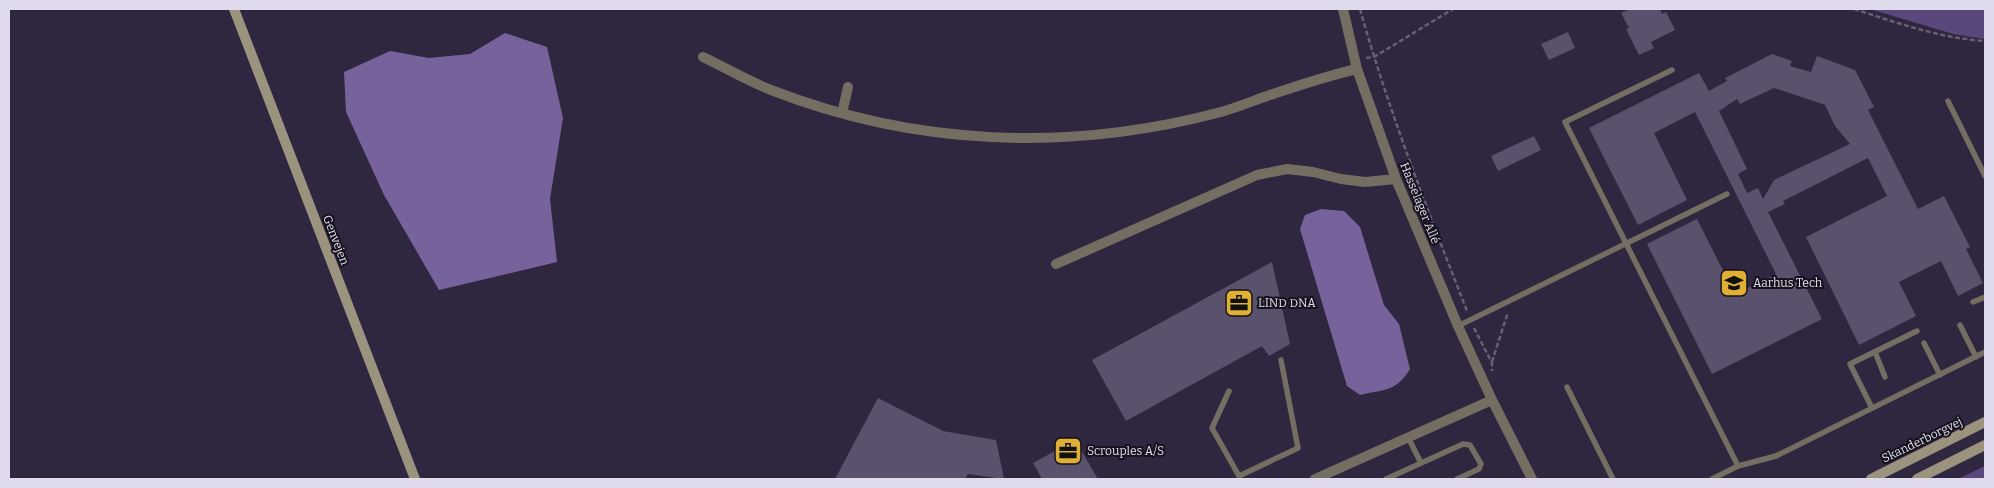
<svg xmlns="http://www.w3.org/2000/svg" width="1994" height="488" font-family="Bitter,serif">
<rect width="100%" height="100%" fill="#2f263f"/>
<!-- green -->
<path fill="#5a477b" d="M1870,9H1985V39L1953,34Z
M1985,466V479H1958Z"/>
<!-- water -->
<path fill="#77629c" d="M505,33L547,47L563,118L550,199L557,262L439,290L384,195L346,112L344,72L390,51L429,58L470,54Z
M1321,209L1344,211L1360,227L1384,305L1399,324L1410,369C1396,392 1385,389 1360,395L1347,386L1300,229L1305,215Z"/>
<!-- building -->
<path fill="#5a516c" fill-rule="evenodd" d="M1630,9H1660L1662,14L1666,12L1675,30L1651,42L1654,48L1639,55L1626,29L1629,28L1621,13Z
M1568,32L1575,48L1549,60L1541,44Z
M1772,54L1792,61L1790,66L1811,72L1817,56L1855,70L1874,107L1868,110L1918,209L1944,196L1970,247L1966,249L1983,283L1958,296L1941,261L1899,282L1916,316L1859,345L1806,237L1887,196L1868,158L1783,201L1785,204L1768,212L1822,319L1712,374L1647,244L1697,219L1735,294L1776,274L1695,112L1654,133L1687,200L1638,225L1589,128L1699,73L1709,91L1727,81L1725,78ZM1774,88L1825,105L1835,126L1850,144L1774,180L1763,199L1758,188L1747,193L1738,174L1747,169L1719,111L1737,99L1740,104Z
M1534,136L1541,150L1498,171L1491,156Z
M1272,262L1290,344L1269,356L1262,346L1126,421L1092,360Z
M878,398L943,431L996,440L1004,479L968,474L965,479H835Z
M1075,440L1098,479H1042L1033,463Z"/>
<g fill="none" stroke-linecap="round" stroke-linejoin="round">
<!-- path -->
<path stroke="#675f75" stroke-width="2.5" stroke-dasharray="5 2.5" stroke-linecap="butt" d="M1360,9C1389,112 1428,211 1467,311
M1854,9C1898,23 1939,38 1985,41
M1366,58L1374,57L1453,9
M1474,328L1492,363V371
M1492,362L1508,312"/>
<!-- lane -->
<path stroke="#736e61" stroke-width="5.5" d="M1672,70L1565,122L1738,466L1776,456L1985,352
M1948,101L1985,176
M1973,302L1985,297
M1960,325L1976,357
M1458,326L1727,194
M1924,343L1940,375
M1875,352L1885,377
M1567,387L1613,479
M1229,391L1212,428L1239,476
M1872,408L1850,364L1917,331
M1408,437L1421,463
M1240,479L1239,476L1298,448L1281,360
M1386,479L1463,444L1470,445L1481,464L1479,469L1457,479
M1712,479L1738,466"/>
<!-- street -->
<path stroke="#736e61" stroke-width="10" d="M1343,9L1357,69L1396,179L1458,326L1492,400L1532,479
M703,57C726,68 748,81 771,90C915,146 1068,152 1217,113C1233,109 1250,102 1267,96C1297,86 1326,76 1357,69
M842,113L848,87
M1056,264L1257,175L1287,169L1313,172L1341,179L1365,182L1396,179
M1315,479L1492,400"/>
<!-- secondary -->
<path stroke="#9c937f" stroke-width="10" d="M234,9L415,479
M1871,479L1985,422
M1917,479L1985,445"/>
</g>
<!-- icons -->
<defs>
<g id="university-square" transform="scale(1.4375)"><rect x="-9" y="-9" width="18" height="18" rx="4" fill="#dfb034" stroke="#15121d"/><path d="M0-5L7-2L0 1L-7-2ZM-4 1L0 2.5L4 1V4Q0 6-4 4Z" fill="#111"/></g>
<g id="office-square" transform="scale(1.4375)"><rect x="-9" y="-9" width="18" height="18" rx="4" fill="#dfb034" stroke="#15121d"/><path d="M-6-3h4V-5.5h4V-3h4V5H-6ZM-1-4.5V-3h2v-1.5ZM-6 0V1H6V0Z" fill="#111"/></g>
</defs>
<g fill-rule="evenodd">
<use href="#university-square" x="1734" y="283"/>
<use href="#office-square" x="1239" y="303"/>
<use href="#office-square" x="1068" y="451"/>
</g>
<g text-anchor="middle" stroke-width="4" stroke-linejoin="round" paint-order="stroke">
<!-- street labels -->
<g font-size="12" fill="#e0dbec" stroke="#15121d">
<text transform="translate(1420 203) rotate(68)" y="4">Hasselager Allé</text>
<text transform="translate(336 240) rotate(69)" y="4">Genvejen</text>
<text transform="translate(1922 440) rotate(-26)" y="4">Skanderborgvej</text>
</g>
<!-- poi labels -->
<g font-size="12" fill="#e0dbec" stroke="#15121d" text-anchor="start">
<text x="1753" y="287">Aarhus Tech</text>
<text x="1258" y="307">LIND DNA</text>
<text x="1087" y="455">Scrouples A/S</text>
</g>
</g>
<!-- border -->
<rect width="1994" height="488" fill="none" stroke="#e0dbec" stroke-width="20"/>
</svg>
